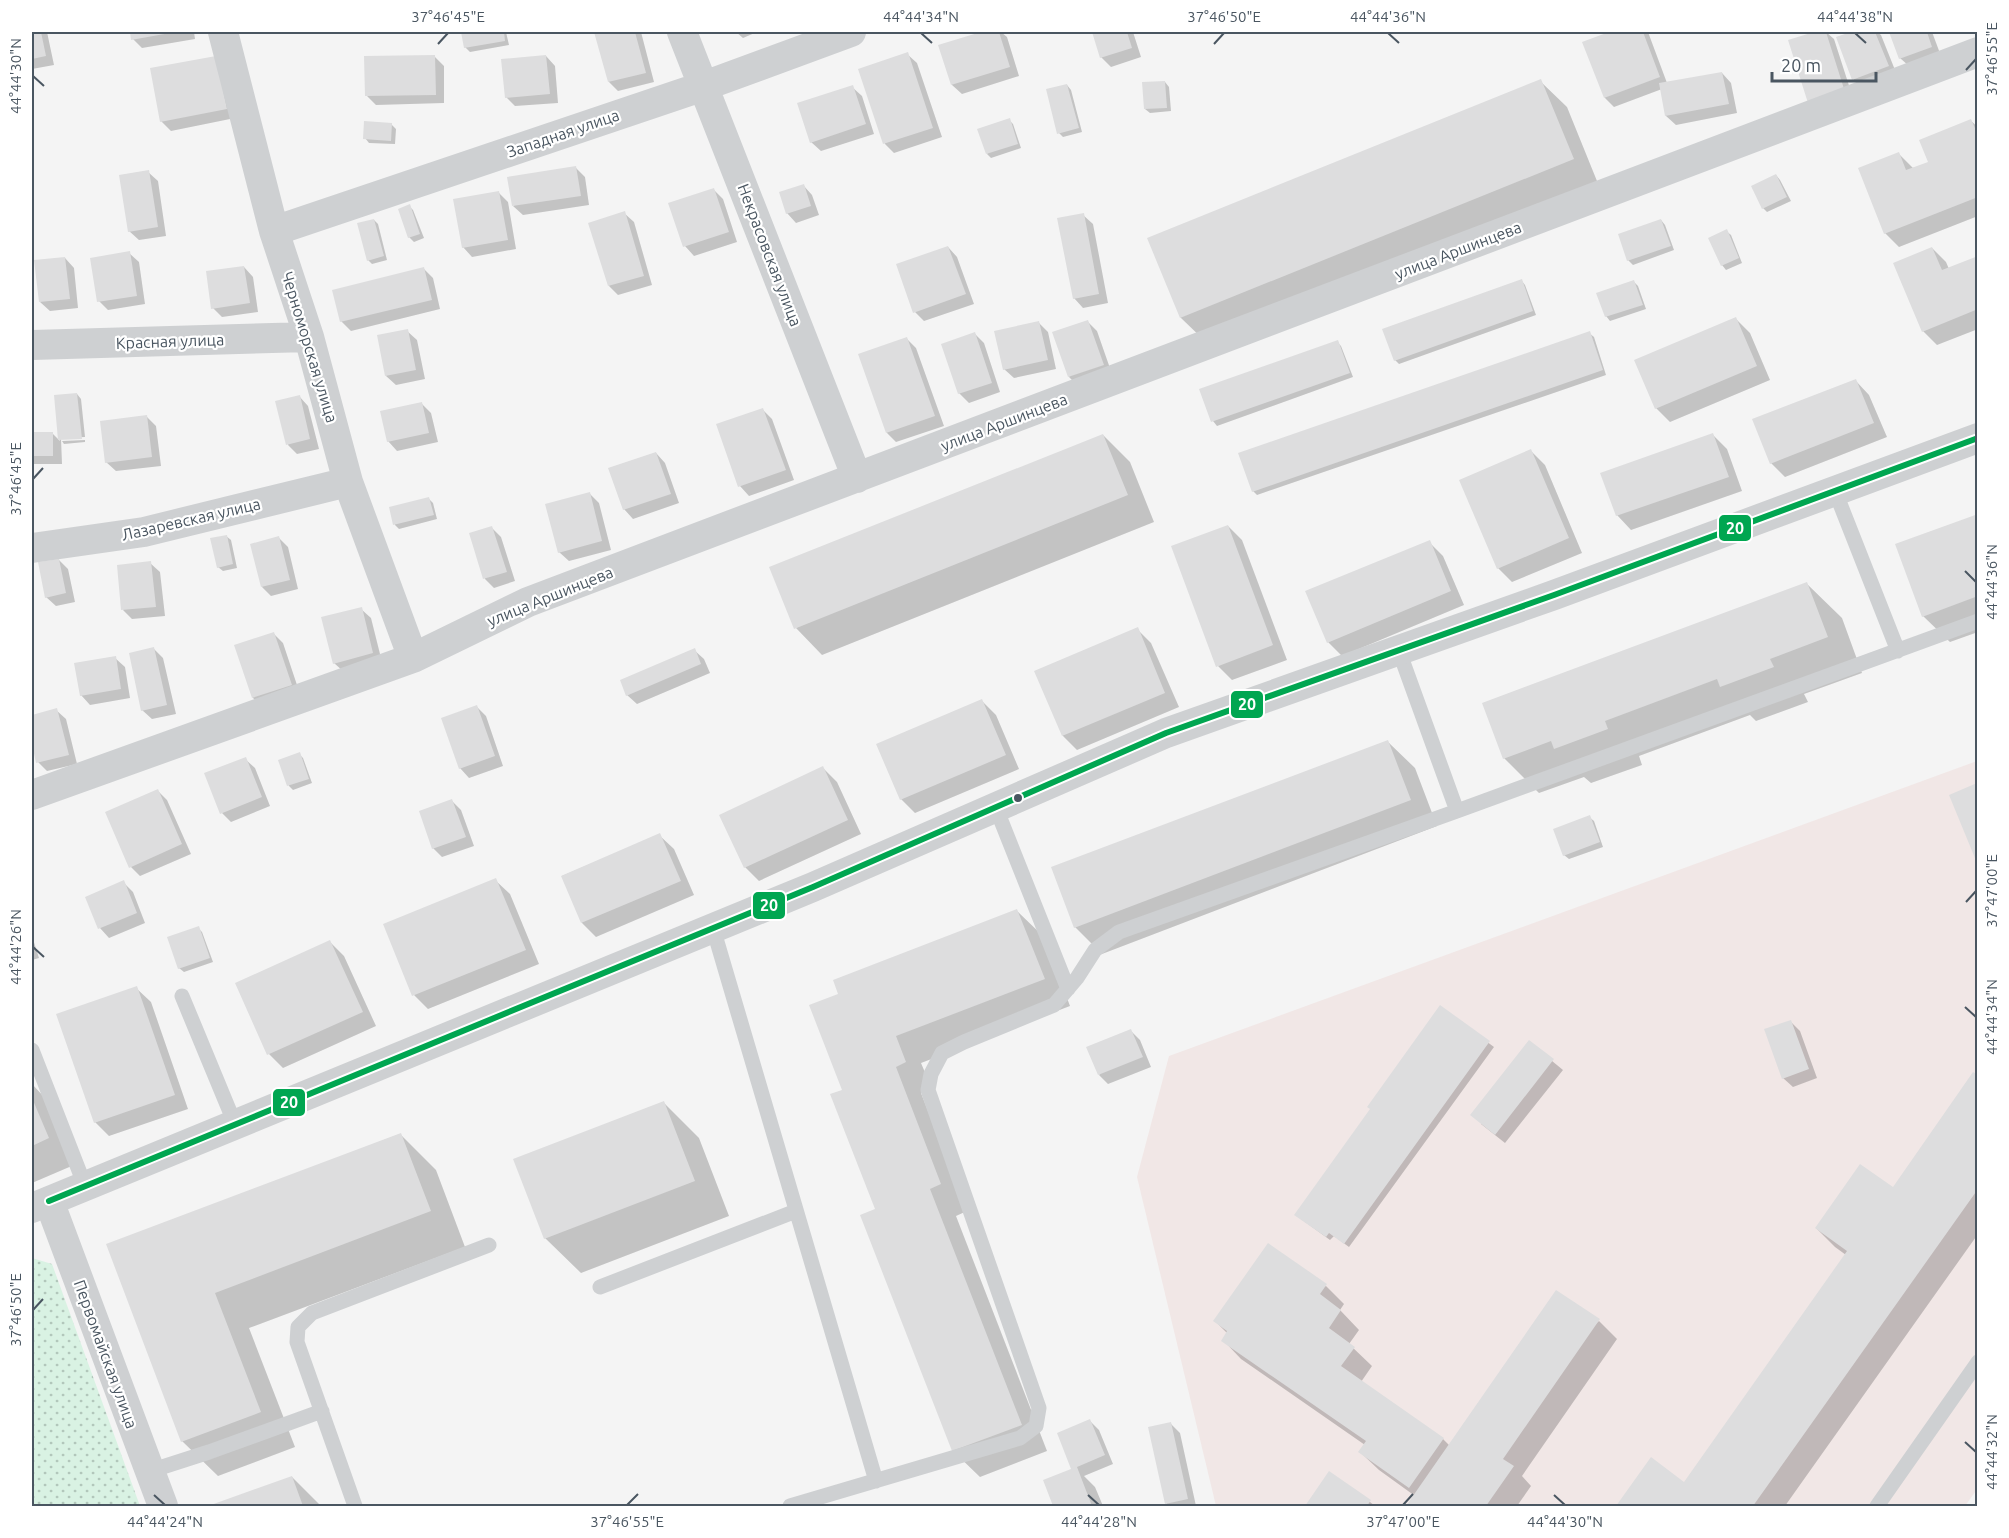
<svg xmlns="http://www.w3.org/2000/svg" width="2009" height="1538" font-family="Ubuntu,sans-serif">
<defs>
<pattern id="park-dots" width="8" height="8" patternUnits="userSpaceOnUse" patternTransform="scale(1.5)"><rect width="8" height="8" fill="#d9f2e3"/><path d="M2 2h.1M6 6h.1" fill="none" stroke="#b2c7bb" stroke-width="1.8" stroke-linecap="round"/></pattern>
</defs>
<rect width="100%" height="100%" fill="#f4f4f4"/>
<!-- medical -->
<path fill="#f1e7e6" d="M1977,761L1978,1488L1965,1506H1216L1137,1177L1169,1056Z"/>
<!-- park -->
<path fill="url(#park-dots)" d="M32,1258L52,1264L140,1506H32Z"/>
<!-- shadow -->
<path fill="#0003" d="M32,32H47L54,65L32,69Z
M131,32H194L195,39L142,48L133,39Z
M463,32H506L509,45L470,52L465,47Z
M596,32H641L654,82L618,91L609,82Z
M736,32H757L743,38Z
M986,32H1001L1007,37L1019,76L962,94L952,85L940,46Z
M1094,32H1133L1141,57L1111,67L1101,57Z
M1614,32H1648L1667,83L1722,73L1731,83L1737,113L1676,125L1666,116L1662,89L1614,107L1605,98L1584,42Z
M1819,32H1826L1834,39L1854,101L1789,41Z
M1855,32H1877L1881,35L1897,75L1863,88L1853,79L1838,38Z
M1891,32H1932L1941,56L1910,67L1900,58Z
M907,54L917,63L942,137L894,153L885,144L859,70Z
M434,56L444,66V103L376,105L367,96Z
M546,56L555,66L558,103L515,106L506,97Z
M225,67L235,118L171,131L161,121Z
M1540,81L1567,107L1599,186L1208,344L1181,318L1149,239Z
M1165,82L1169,87L1171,111L1150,113L1145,109Z
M1067,85L1071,90L1082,132L1063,137L1059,133Z
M852,87L862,96L874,134L821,151L811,142Z
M1009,120L1013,124L1021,148L991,158L987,154Z
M1971,121L1978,127V216L1899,247L1885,233L1899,154L1913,168L1929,163Z
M391,124L396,129L395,144L369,143L365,138Z
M576,168L585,177L589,205L523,215L513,206Z
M148,172L158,181L166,236L139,240L129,231Z
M1776,175L1780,180L1791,201L1767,212L1763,208Z
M803,185L812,195L819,215L796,223L787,213Z
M713,189L723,199L737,242L694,256L685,246Z
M499,193L508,202L516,249L472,257L463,247Z
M409,206L413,210L424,238L414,242L409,237Z
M624,213L634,222L652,285L618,295L609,286Z
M1083,215L1093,224L1108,303L1083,308L1074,298Z
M374,220L378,224L387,260L372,264L368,260Z
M1661,220L1665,225L1674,250L1633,265L1628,260Z
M1726,231L1731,235L1742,263L1726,270L1722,265Z
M948,247L957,257L974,304L924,321L915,312Z
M1932,248L1946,262L1949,269L1978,257V329L1937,345L1923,331Z
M129,253L139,262L145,304L108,310L99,301Z
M65,258L74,268L78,308L50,311L40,302Z
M244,267L253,277L258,312L222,317L213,308Z
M424,269L433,278L440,309L351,331L341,321Z
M1521,280L1525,285L1536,315L1399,364L1395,360Z
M1634,282L1638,286L1646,309L1610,321L1606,316Z
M1736,319L1750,333L1770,380L1670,422L1656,408Z
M1088,322L1097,331L1112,374L1078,386L1069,377Z
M1039,323L1048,332L1056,369L1014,378L1004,369Z
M407,331L417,340L425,379L396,385L386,376Z
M1589,333L1594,337L1606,375L1257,495L1253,491Z
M975,334L984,343L1000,392L969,403L959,393Z
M907,339L916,348L944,426L896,442L887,433L860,355Z
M1337,342L1341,346L1353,377L1217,426L1213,421Z
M1855,380L1869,395L1887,437L1785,477L1771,463Z
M77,394L81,399L85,437L61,438L62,464H32V433H52L60,441L55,397Z
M299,396L308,406L319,449L297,454L288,445Z
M422,404L431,413L438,442L397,451L388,441Z
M763,410L772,419L794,480L749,496L740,486L718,425Z
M147,417L156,426L161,466L116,471L106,462Z
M1103,435L1130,462L1154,522L822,655L796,628Z
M1713,435L1727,449L1742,491L1631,530L1617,515Z
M85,440V442L64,444L62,441Z
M1531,451L1545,465L1582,553L1512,582L1498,568Z
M656,453L665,463L679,503L633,519L624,509Z
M590,494L599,503L611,550L569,561L559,552Z
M429,499L433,503L437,519L399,529L395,525L391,508Z
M1978,516V632L1950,642L1923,616Z
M1228,526L1242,540L1287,660L1232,680L1218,666Z
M492,528L501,537L515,581L494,588L485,579L471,534Z
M226,536L231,540L237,568L223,571L218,567Z
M279,538L288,547L298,589L271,596L262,587Z
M1429,542L1443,556L1464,605L1342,656L1328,642Z
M59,560L68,569L75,602L56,606L46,597Z
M150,563L160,572L165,616L132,619L123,610Z
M1806,583L1842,618L1862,673L1804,694L1808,702L1756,721L1750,715L1639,756L1642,765L1591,783L1584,777L1539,793L1504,758Z
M361,609L371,618L382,662L344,672L334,663Z
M1137,629L1151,643L1179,707L1077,750L1063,736L1036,672Z
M274,634L283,643L300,694L263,707L253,698L236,646Z
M154,649L163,658L176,714L152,719L142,710Z
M694,650L704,659L710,673L637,704L627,695Z
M115,658L125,667L130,698L90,705L81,695Z
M982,701L996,715L1019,769L915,813L901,799Z
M477,707L486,716L503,766L469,778L460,768Z
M56,710L66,719L77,764L47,771L38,762L32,737V716Z
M1388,742L1415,768L1437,826L1102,954L1075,927Z
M299,754L303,758L312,783L293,790L289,786L280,761Z
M245,759L255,768L270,806L231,822L222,813Z
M823,768L837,782L861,834L759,881L745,867Z
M1978,785V859L1951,796Z
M158,791L167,800L191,854L140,876L131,867Z
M452,801L461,810L474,846L442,857L433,848Z
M1589,817L1594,821L1603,847L1569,859L1564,855Z
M659,835L674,849L694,895L596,937L582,923L562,876Z
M495,880L510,894L539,964L428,1009L414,995Z
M123,882L133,892L145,923L109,938L100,928Z
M1017,911L1044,937L1070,1006L921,1063L932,1089L921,1093L967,1211L956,1216L1047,1451L980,1477L953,1451L876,1210L844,1090L839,995Z
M198,928L202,932L213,962L184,972L179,968Z
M32,936L39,958L32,960Z
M330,942L344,956L376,1026L283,1068L269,1054L237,984Z
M136,988L151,1002L188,1109L109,1136L95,1122Z
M1440,1007L1494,1047L1349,1247L1334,1236L1330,1240L1301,1219Z
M1790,1021L1800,1031L1817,1078L1793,1087L1783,1078Z
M1131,1031L1140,1040L1151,1067L1108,1084L1099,1075Z
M1529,1042L1563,1070L1505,1143L1481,1124Z
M1978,1077V1234L1785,1506H1618L1651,1459L1685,1484L1846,1255L1835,1247L1816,1228L1893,1189Z
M32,1084L46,1099L74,1165L32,1183Z
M664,1103L699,1138L729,1216L581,1273L545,1238Z
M400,1134L436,1170L465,1247L249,1328L295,1447L218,1476L182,1441L108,1245Z
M1326,1286L1344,1304L1340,1310L1359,1330L1349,1344L1372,1366L1361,1382L1443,1439L1450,1446L1599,1321L1617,1339L1522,1476L1531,1486L1517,1506H1408L1415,1496L1379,1470L1360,1452L1365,1445L1241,1359L1223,1340L1227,1333L1215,1321Z
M1090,1421L1099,1430L1113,1464L1084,1476L1095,1487L1103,1506H1055L1045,1481L1073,1470Z
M1171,1424L1180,1433L1196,1506H1169L1166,1503Z
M1329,1473L1370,1502L1375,1506H1307Z
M292,1477L321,1506H212Z"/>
<!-- building -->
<path fill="#ddddde" d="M32,32H41L46,56L32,59Z
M130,32H170V33L131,40Z
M461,32H504L505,41L464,48Z
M594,32H635L646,73L608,82Z
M981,32H999L1010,67L951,85L938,45Z
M1092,32H1127L1132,48L1100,58Z
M1609,32H1643L1660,77L1604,98L1582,42Z
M1814,32H1826L1845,92L1808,103L1788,40Z
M1851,32H1875L1889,66L1852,80L1836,37Z
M1889,32H1927L1932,47L1899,59Z
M908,52L933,128L883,144L858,69Z
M435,55L436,95L365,96L364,56Z
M546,55L550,94L505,98L501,59Z
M216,56L227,109L160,122L150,68Z
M1722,72L1729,104L1665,116L1659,83Z
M1541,79L1574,159L1180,318L1147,238Z
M1165,81L1167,108L1144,109L1142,82Z
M1067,84L1079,128L1057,134L1046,89Z
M853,85L866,124L810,143L797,103Z
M1010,118L1018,144L986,154L977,129Z
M1971,119L1978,135V197L1884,234L1858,168L1899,152L1906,170L1928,162L1919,140Z
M364,121L392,123L391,141L363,139Z
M576,166L581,196L512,206L507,177Z
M149,170L158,227L128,232L119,175Z
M1776,174L1787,197L1762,209L1751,186Z
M804,184L811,206L786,214L779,192Z
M714,188L729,232L683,247L668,203Z
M499,191L508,240L462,248L453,199Z
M410,204L420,234L408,238L398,209Z
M625,211L644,276L608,286L588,223Z
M1084,213L1099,294L1073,299L1057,218Z
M374,219L384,256L367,261L357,223Z
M1661,219L1671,246L1627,261L1618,234Z
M1727,229L1739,258L1721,266L1708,238Z
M948,246L966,294L913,313L896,264Z
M1932,247L1942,270L1978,256V309L1922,332L1893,263Z
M130,251L137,296L97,302L90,258Z
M65,257L70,299L39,302L34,260Z
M244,266L250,303L211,309L206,271Z
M424,267L432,300L340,322L332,290Z
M1522,279L1533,311L1394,361L1382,329Z
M1634,280L1643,305L1605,317L1596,293Z
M1736,317L1757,366L1655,409L1634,360Z
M1088,320L1104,365L1068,377L1052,332Z
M1039,321L1048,360L1003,370L994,331Z
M408,329L416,370L385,376L377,335Z
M1590,331L1603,370L1252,492L1238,453Z
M975,332L992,383L958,394L941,344Z
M907,337L935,416L886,433L858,354Z
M1338,340L1350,373L1211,422L1199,389Z
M1856,379L1874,423L1770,464L1752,419Z
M77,393L82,439L58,440L54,395Z
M300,395L310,439L286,445L275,401Z
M422,402L429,433L387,442L380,411Z
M763,408L786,470L738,487L716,424Z
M147,415L152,457L105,463L100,421Z
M32,432H53V456H32Z
M1713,433L1729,477L1616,516L1600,473Z
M1103,434L1128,495L794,629L769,567Z
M1531,449L1569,538L1497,569L1459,480Z
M656,452L671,494L623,510L608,468Z
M590,492L602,541L558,553L545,504Z
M429,497L434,515L393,525L389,507Z
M1978,514V596L1922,617L1895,544Z
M1228,525L1273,645L1216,667L1171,546Z
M492,526L507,572L483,579L469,533Z
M227,535L233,564L217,568L210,538Z
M279,536L290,580L261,587L250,544Z
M1430,540L1451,591L1327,643L1305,591Z
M59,559L66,593L45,598L38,562Z
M151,561L156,607L121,610L117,565Z
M1807,582L1828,637L1770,659L1774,667L1720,687L1717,679L1605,721L1608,729L1554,749L1551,741L1503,759L1482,703Z
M362,607L373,653L333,664L321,617Z
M1138,627L1165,693L1062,736L1034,671Z
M274,632L292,685L252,698L234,645Z
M154,647L167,705L141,711L129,653Z
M695,648L701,664L626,696L620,680Z
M116,656L121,689L80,696L74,663Z
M982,699L1006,755L900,800L876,744Z
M477,705L495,756L459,769L441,718Z
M57,708L69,755L36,763L32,744V715Z
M1388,740L1411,800L1074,928L1051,867Z
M300,752L309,779L287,786L278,760Z
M246,757L262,797L220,814L204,773Z
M823,766L848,820L744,868L719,815Z
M1977,783V863L1949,795Z
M158,789L182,844L129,868L105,812Z
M452,799L466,837L432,849L419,811Z
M1590,815L1600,842L1563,856L1553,829Z
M660,833L681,881L581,923L561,876Z
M496,878L526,950L412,996L383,924Z
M124,880L137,913L98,929L85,897Z
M1017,909L1045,979L896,1036L906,1062L896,1067L941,1184L930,1189L1022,1425L952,1451L860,1215L875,1209L830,1094L842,1090L809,1005L838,994L833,980Z
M199,926L210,958L178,969L167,937Z
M330,940L363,1012L267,1055L235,983Z
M137,986L175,1095L94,1123L56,1014Z
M1440,1005L1490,1041L1344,1244L1329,1233L1326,1237L1294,1215L1370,1109L1367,1107Z
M1791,1020L1809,1069L1782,1079L1764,1029Z
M1131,1029L1143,1057L1098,1075L1086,1047Z
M1529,1040L1554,1059L1495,1135L1470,1115Z
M1973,1072L1978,1075V1189L1753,1506H1616L1651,1457L1684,1482L1847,1251L1815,1228L1860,1164L1893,1187Z
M32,1098L49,1138L32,1146Z
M664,1101L695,1181L544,1239L513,1159Z
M401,1133L431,1211L215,1293L261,1412L181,1442L106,1244Z
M1268,1243L1327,1284L1320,1294L1341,1310L1329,1328L1355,1347L1341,1366L1444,1438L1409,1488L1358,1452L1366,1441L1221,1341L1227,1331L1213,1321Z
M1556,1290L1600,1319L1503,1459L1514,1466L1486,1506H1406Z
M1090,1419L1105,1455L1077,1467L1092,1506H1053L1043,1480L1071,1469L1057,1433Z
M1171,1422L1188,1499L1165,1504L1148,1427Z
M1329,1471L1371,1500L1367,1506H1305Z
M292,1476L303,1506H208Z"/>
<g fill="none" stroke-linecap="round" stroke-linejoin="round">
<!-- lane -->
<path stroke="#ced0d2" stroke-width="15" d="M1835,491L1898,651
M1399,651L1457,811
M996,808L1068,989
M713,928L876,1481
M182,996L235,1124
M32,1050L85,1186
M600,1287L796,1211
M150,1471L209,1452L322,1411
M355,1506L297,1342L298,1327L312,1313L489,1245
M790,1506L1020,1438L1036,1426L1039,1408L928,1090L931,1074L942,1053L964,1042L1054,1005L1077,978L1095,950L1119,932L1457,811L1978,621
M1877,1506L1978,1362"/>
<!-- street -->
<path stroke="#ced0d2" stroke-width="30" d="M223,32L274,231L309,337L348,482L413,658
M682,32L857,478
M274,231L704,86L851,32
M32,345L309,337
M32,548L144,532L348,482
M32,795L413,658L528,602L1978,52
M49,1201L163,1506
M32,1208L813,887L1166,733L1554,595L1978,438"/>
<!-- bus-1 casing -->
<g stroke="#fff" stroke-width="10">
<path id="bus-1" d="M49,1201L813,887L1166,733L1554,595L1978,438"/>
</g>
<!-- bus-1 -->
<use href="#bus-1" stroke="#00a651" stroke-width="6"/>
</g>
<!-- ticks -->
<path fill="none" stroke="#4a5661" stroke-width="2" d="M921,33L932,43M1388,33L1399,43M1855,33L1866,43M438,44L448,33M1214,44L1224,33M1966,70L1976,59M33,76L44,86M33,479L43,468M1965,571L1976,582M1966,902L1976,891M33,947L44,957M1965,1007L1976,1017M33,1310L43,1299M1965,1442L1976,1452M154,1495L165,1505M1088,1495L1099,1505M1554,1495L1565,1505M627,1505L638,1494M1403,1505L1413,1494"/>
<!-- markers -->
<circle fill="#4a5661" stroke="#fff" stroke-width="2" cx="1018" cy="798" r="5"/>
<g text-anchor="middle" stroke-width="4.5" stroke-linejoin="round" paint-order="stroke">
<!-- street labels -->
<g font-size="16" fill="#4a5661" stroke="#fff">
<text transform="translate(563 133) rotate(-19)" y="6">Западная улица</text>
<text transform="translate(1458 250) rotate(-21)" y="6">улица Аршинцева</text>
<text transform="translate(770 255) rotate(69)" y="6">Некрасовская улица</text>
<text transform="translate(170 341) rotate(-2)" y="6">Красная улица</text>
<text transform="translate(310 347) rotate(73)" y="6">Черноморская улица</text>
<text transform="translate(1004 422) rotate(-21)" y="6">улица Аршинцева</text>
<text transform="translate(191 519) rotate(-13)" y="6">Лазаревская улица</text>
<text transform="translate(550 596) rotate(-22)" y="6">улица Аршинцева</text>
<text transform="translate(106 1354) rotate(70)" y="6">Первомайская улица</text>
</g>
</g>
<g stroke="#fff" stroke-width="2">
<rect x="1718" y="514" width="34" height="28" rx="6" fill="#00a651"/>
<rect x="1230" y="690" width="34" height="29" rx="6" fill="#00a651"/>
<rect x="752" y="891" width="34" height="29" rx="6" fill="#00a651"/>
<rect x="272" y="1088" width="34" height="29" rx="6" fill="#00a651"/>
</g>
<g font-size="16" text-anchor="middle" font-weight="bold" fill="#fff">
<text x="1735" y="534">20</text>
<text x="1247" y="710">20</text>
<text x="769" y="911">20</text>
<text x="289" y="1108">20</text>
</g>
<!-- border -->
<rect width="2009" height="1538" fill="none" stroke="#ffffff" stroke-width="66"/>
<!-- scale -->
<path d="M1772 72v9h104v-9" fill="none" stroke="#4a5661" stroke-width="3"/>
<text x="1781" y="72" font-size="18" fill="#4a5661" stroke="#ffffff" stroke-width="4.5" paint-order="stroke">20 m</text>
<rect x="33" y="33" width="1943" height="1472" fill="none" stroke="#4a5661" stroke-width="2"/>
<g font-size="15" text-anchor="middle" fill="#4a5661">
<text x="448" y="22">37°46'45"E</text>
<text x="921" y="22">44°44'34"N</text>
<text x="1224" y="22">37°46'50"E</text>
<text x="1388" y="22">44°44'36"N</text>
<text x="1855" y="22">44°44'38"N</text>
<text transform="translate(1992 59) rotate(-90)" y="5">37°46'55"E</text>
<text transform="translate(16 76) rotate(-90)" y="5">44°44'30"N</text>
<text transform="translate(16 479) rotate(-90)" y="5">37°46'45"E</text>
<text transform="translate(1992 582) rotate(-90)" y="5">44°44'36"N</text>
<text transform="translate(1992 891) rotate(-90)" y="5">37°47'00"E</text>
<text transform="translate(16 947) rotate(-90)" y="5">44°44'26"N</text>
<text transform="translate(1992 1017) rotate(-90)" y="5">44°44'34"N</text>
<text transform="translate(16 1310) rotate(-90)" y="5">37°46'50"E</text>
<text transform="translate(1992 1452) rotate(-90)" y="5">44°44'32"N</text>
<text x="165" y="1527">44°44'24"N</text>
<text x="627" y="1527">37°46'55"E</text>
<text x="1099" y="1527">44°44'28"N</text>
<text x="1403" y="1527">37°47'00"E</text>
<text x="1565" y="1527">44°44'30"N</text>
</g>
</svg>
